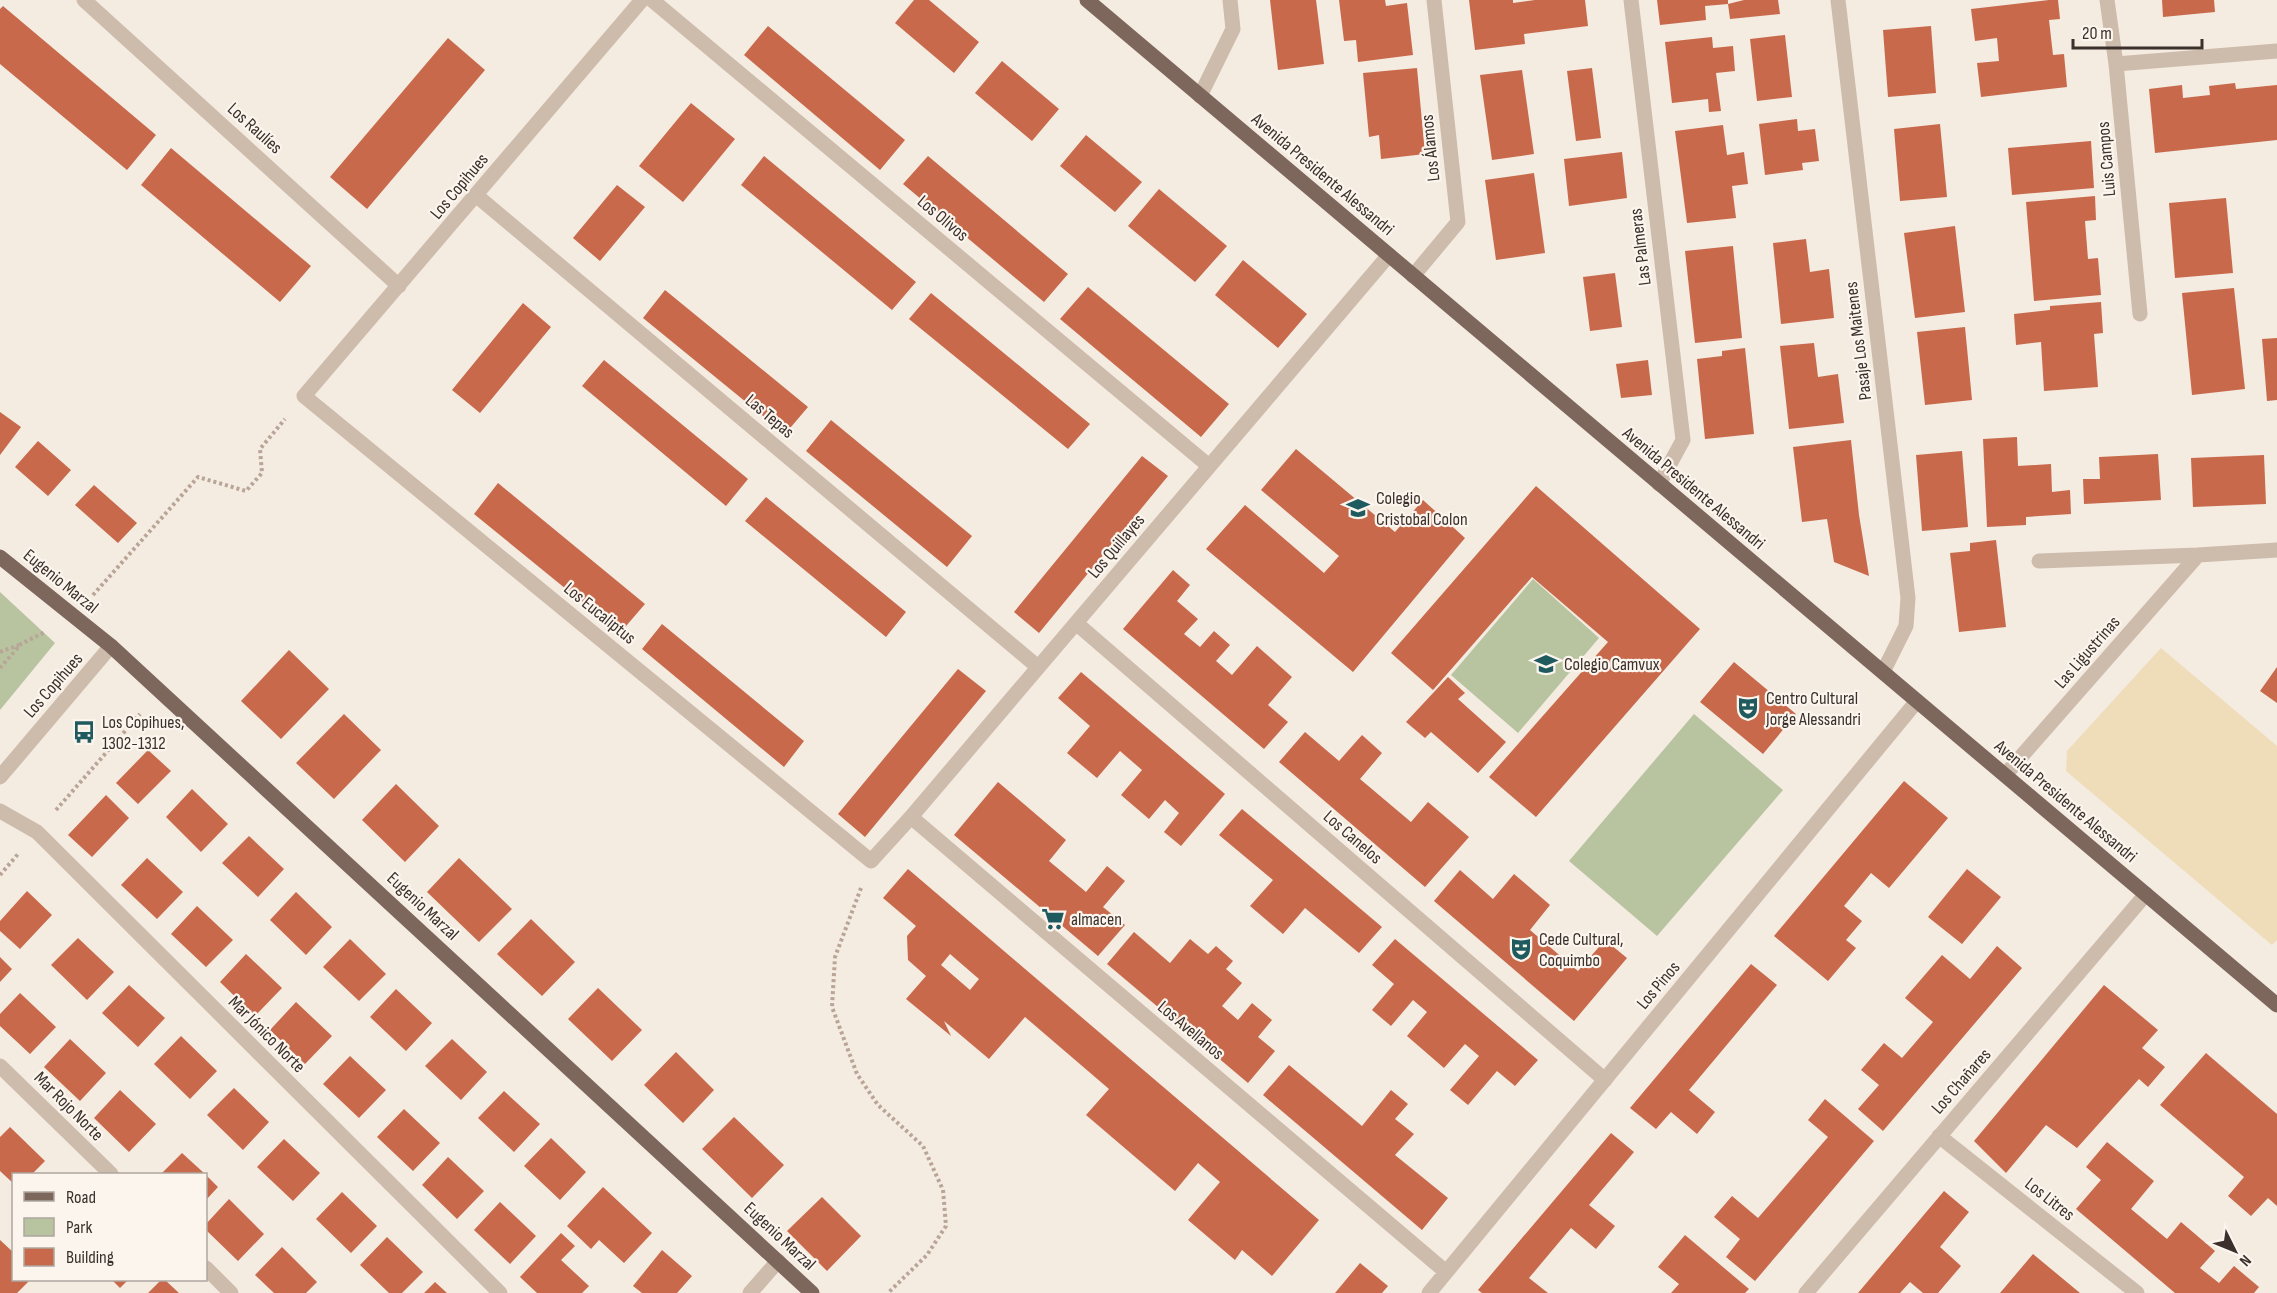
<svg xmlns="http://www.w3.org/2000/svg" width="2277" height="1293" font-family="'Sofia Sans Condensed',sans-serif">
<rect width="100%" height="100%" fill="#f4ebe1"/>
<!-- green -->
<path fill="#b8c4a0" d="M1533,579L1599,638L1518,733L1451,675Z
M0,592L55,643L0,710Z
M1694,714L1783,790L1657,936L1569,861Z"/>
<!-- sand -->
<path fill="#efdcb8" d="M2161,648L2277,746V940L2272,945L2066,771L2067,751Z"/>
<!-- building -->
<path fill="#c8694b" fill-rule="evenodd" d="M914,0H929L979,42L954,73L895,23Z
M1270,0H1316L1324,64L1278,70Z
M1339,0H1385L1386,6L1407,3L1413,55L1358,62L1356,40L1344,41Z
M1469,0H1513V3L1535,0H1585L1588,26L1524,34L1525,44L1475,50Z
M1657,0H1728V4L1744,0H1778L1780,14L1730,19L1728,4L1705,6L1706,20L1660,25Z
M2049,0H2058L2060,19L2049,20L2053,55L2064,54L2067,87L1981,97L1977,63L1999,61L1997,38L1975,41L1971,9Z
M2162,0H2214L2215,12L2163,17Z
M3,6L156,135L127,170L0,64V9Z
M768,26L905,140L880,170L744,55Z
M1931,26L1936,93L1888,97L1883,30Z
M1785,35L1792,97L1757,101L1750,39Z
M1712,37L1713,48L1733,46L1735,71L1716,73L1721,111L1709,112L1708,99L1672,103L1665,42Z
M448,38L485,70L367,209L330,177Z
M1002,61L1059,109L1032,141L975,93Z
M1417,68L1425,154L1381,159L1379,135L1369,137L1363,73Z
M1592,68L1601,138L1576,141L1567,71Z
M1522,70L1534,154L1492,160L1480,75Z
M2235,83L2236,89L2277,85V140L2155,153L2149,89L2182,85L2183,98L2210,95L2209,86Z
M691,103L735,139L683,202L639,166Z
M1797,119L1798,131L1815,129L1819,161L1802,163L1803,170L1765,175L1759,124Z
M1940,124L1947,197L1900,201L1894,129Z
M1723,125L1727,155L1744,152L1748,184L1732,186L1736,218L1687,223L1675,131Z
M1086,135L1142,182L1115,212L1060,166Z
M2091,141L2094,188L2012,195L2008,148Z
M171,148L311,266L280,302L141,185Z
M1622,152L1627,198L1569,206L1564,159Z
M764,156L916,282L892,310L741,185Z
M928,156L1068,274L1044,302L903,184Z
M1534,173L1545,253L1496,260L1485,180Z
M617,185L645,207L600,261L573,238Z
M1159,189L1227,246L1195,282L1128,226Z
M2095,196L2096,220L2085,221L2088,259L2098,258L2101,295L2034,301L2026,202Z
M2226,198L2233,273L2175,278L2169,203Z
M1955,226L1965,312L1915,318L1904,233Z
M1806,239L1810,272L1829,269L1834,318L1781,324L1773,243Z
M1733,246L1742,338L1695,343L1685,251Z
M1243,260L1307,314L1278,348L1215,295Z
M1615,273L1622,327L1590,331L1583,277Z
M1088,287L1229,404L1201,437L1060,319Z
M2234,288L2245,389L2192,395L2182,293Z
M665,290L808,407L785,434L643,318Z
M931,293L1090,424L1068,449L909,319Z
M2101,302L2103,333L2094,334L2098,387L2044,391L2041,342L2016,345L2014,314L2050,310V306Z
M523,303L551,327L480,413L452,390Z
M1965,327L1972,400L1925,405L1917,332Z
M2277,338V400L2267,401L2262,339Z
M1814,343L1818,377L1838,374L1844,423L1789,429L1780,346Z
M1745,348L1754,434L1705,439L1697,359L1722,356V351Z
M604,360L748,479L726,506L582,386Z
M1648,360L1652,395L1621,398L1616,364Z
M0,412L21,427L0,455Z
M831,420L972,536L947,567L806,451Z
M2017,437L2018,466L2051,464L2052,492L2070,490L2071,514L2026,517V525L1987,527L1983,439Z
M1851,440L1859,515L1869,576L1834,562L1827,519L1802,522L1793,447Z
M38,441L71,470L48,496L15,467Z
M1296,449L1395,532L1423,500L1465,538L1353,672L1206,549L1245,505L1324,573L1339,556L1261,490Z
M1962,451L1968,527L1922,531L1916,455Z
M2158,454L2161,500L2084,504L2083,479H2100L2099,457Z
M2264,455L2266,504L2193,507L2191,458Z
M1142,456L1168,476L1039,633L1014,612Z
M498,483L645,604L620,633L474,514Z
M94,485L137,523L118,543L75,505Z
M1536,486L1700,629L1536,817L1489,777L1608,642L1532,577L1433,690L1391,653Z
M766,497L906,612L886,637L745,521Z
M1996,540L2006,627L1959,632L1950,553L1970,551V543Z
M1173,570L1190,585L1177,601L1198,619L1184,634L1200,647L1214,631L1230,645L1216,661L1232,675L1257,646L1292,677L1268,705L1288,722L1264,749L1123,629Z
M662,624L804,741L784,767L642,649Z
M289,650L329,689L281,739L241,701Z
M1734,662L1796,714L1763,754L1700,702Z
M2277,667V703L2260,691Z
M958,669L986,691L865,837L838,814Z
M1081,672L1225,794L1181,846L1164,832L1179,813L1165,800L1149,819L1121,795L1142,770L1120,751L1097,778L1067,753L1090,726L1058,698Z
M1448,677L1465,693L1458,699L1506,742L1478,773L1431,732L1425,738L1406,722Z
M344,714L381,750L334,799L296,763Z
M1305,732L1339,761L1362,735L1382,753L1360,779L1411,822L1428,802L1469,837L1425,887L1279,762Z
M148,750L171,771L138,804L116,783Z
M1904,781L1948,818L1889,888L1871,873L1844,906L1862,921L1846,940L1856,948L1828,981L1774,936Z
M998,782L1066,840L1049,861L1086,892L1107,866L1125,881L1103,907L1125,925L1098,956L954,835Z
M396,784L439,826L405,862L362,820Z
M192,789L228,824L201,852L166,817Z
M106,795L129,818L92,857L68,835Z
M1242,809L1382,927L1359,953L1305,908L1283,934L1250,906L1273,880L1219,835Z
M249,836L284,869L258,897L222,863Z
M147,858L183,892L157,919L121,885Z
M459,858L512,909L479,942L427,892Z
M908,869L1319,1220L1272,1276L1242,1250L1235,1260L1188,1220L1220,1182L1198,1163L1175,1191L1086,1115L1109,1089L1025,1017L989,1059L944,1021L951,1036L906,999L926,976L908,960L907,936L916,926L883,898ZM950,954L979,979L970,990L941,965Z
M1967,869L2001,897L1962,944L1928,917Z
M1460,870L1493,899L1514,874L1550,905L1530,930L1578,971L1605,940L1627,958L1574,1021L1434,901Z
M27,891L52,915L20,949L0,931V921Z
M296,892L332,927L306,955L270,920Z
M197,906L233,940L206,967L171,934Z
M531,919L575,962L542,996L497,954Z
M1134,932L1170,963L1190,939L1208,954L1216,946L1233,961L1226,969L1242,983L1222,1006L1238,1020L1252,1003L1272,1020L1258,1037L1275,1051L1248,1083L1107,964Z
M78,938L114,972L87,1000L51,965Z
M350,939L386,974L359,1001L323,967Z
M1395,939L1538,1060L1515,1086L1497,1071L1468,1105L1450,1090L1479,1056L1465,1044L1444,1068L1407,1036L1427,1012L1413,1000L1391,1026L1372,1010L1394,984L1372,965Z
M1997,946L2022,968L1883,1131L1858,1109L1879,1085L1861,1070L1884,1043L1902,1058L1933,1022L1905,998L1942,955L1970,979Z
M246,954L282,988L255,1016L220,982Z
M0,957L12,969L0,982Z
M1751,964L1777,985L1689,1090L1715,1112L1697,1134L1671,1112L1656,1129L1630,1108Z
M129,985L165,1018L138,1047L102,1013Z
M2104,985L2158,1030L2142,1048L2165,1067L2148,1087L2139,1079L2077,1148L2046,1125L2006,1173L1974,1141Z
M598,988L642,1030L612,1061L568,1019Z
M396,989L432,1023L406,1051L370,1017Z
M20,993L56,1027L30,1054L0,1026V1014Z
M296,1002L332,1036L305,1064L270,1030Z
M181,1036L217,1071L190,1099L154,1064Z
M70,1039L106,1073L80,1101L44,1067Z
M452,1039L487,1072L461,1100L425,1066Z
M676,1052L714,1090L683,1123L644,1085Z
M2206,1053L2277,1114V1206L2268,1198L2251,1216L2228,1196L2244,1177L2160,1105Z
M350,1056L386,1090L359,1118L323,1084Z
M1289,1065L1362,1126L1391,1090L1408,1104L1395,1119L1414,1134L1395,1155L1448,1198L1422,1230L1263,1095Z
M234,1088L269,1122L243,1150L207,1115Z
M120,1090L156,1124L129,1152L94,1118Z
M504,1091L540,1124L514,1152L478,1118Z
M1825,1099L1874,1141L1755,1281L1726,1257L1740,1239L1714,1217L1732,1196L1758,1218L1828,1137L1808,1120Z
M404,1109L440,1143L413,1171L377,1137Z
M734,1117L784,1165L752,1198L702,1149Z
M10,1127L45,1161L32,1174H14V1184L0,1171V1137Z
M1611,1133L1634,1152L1589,1205L1615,1226L1596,1249L1571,1228L1529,1278L1548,1293H1482L1478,1290Z
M551,1138L586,1172L560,1200L524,1166Z
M284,1139L320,1173L293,1201L257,1167Z
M2107,1142L2154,1181L2131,1209L2167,1239L2181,1222L2215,1251L2200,1268L2219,1283L2234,1266L2259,1287L2254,1293H2175L2076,1209L2101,1180L2086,1167Z
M182,1153L205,1174H161Z
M448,1157L484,1191L457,1219L422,1185Z
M206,1175L218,1187L206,1200Z
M603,1187L652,1233L624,1263L599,1240L591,1249L567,1226Z
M1944,1191L1969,1212L1940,1247L1961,1266L1938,1293H1923L1910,1282L1900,1293H1858Z
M342,1192L377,1226L351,1253L316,1219Z
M822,1197L861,1236L827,1271L787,1231Z
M229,1199L264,1234L238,1261L206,1230V1224Z
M500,1202L536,1236L510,1264L474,1230Z
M561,1233L575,1246L561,1260L589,1286L582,1293H537L520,1277Z
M1685,1235L1749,1289L1745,1293H1671L1679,1284L1658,1267Z
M387,1237L423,1272L402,1293H389L360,1265Z
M0,1240L14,1253V1280H30L17,1293H0Z
M282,1247L317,1282L306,1293H274L255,1275Z
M662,1250L692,1276L677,1293H642L633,1286Z
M2033,1254L2080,1293H2000Z
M1360,1263L1388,1286L1382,1293H1335Z
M112,1280H128L120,1288Z
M161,1280H165L179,1293H148Z
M435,1282L447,1293H424Z"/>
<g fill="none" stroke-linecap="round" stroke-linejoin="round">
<!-- path -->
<path stroke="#b9a596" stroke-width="4" stroke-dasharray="3 3" stroke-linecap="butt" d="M93,595L198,477L246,491L262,473L260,449L285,419
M0,652L19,645
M0,668L21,644L45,632
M56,810L140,714
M0,875L18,854
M861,888L835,957L832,1007L857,1074L878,1105L923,1146L943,1190L946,1226L927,1255L888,1293"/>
<!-- minor -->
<path stroke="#cdbbac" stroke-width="15" d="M84,0L399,286
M642,0L304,396L871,861L911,817L1389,255
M652,0L1209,466
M1631,0L1683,440L1659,484
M1838,0L1908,598L1906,626L1883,672
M2107,0L2116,64L2140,314
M2116,64L2277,51
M1200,96L1233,29L1230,0
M477,196L1038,667
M1413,276L1458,222L1434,0
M2039,561L2198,555
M1076,623L1605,1080
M2005,775L2198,555L2277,550
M0,777L111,646
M0,811L37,832L500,1293
M911,817L1446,1272
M0,1066L111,1174
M1939,1136L2137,1293
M206,1268L231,1293
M750,1293L778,1261
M1429,1293L1917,701
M1806,1293L2146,894"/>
<!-- major -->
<path stroke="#7d675c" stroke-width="15" d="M1087,0L2277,1005
M0,557L111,646L812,1293"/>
</g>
<!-- icons -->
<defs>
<g id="school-bare" transform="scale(1.8)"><path d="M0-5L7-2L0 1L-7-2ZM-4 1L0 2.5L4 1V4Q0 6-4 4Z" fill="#1f5a5e" stroke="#fbf5ee" stroke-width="2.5" paint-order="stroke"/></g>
<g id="theatre-bare" transform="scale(1.8)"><path d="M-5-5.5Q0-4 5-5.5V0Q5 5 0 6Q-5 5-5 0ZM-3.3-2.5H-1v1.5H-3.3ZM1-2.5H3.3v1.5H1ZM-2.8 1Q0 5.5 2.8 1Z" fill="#1f5a5e" stroke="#fbf5ee" stroke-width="2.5" paint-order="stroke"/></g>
<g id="bus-bare" transform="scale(1.8)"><path d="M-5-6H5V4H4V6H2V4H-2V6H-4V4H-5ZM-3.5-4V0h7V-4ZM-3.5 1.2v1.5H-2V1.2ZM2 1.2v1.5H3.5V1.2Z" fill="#1f5a5e" stroke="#fbf5ee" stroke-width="2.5" paint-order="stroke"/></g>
<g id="supermarket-bare" transform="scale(1.8)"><path d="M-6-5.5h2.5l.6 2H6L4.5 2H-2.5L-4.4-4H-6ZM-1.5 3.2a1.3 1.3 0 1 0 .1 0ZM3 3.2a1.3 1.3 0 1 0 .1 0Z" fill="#1f5a5e" stroke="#fbf5ee" stroke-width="2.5" paint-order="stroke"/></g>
</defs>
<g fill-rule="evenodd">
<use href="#school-bare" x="1358" y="508"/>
<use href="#school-bare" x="1546" y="664"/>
<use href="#theatre-bare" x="1748" y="708"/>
<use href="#bus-bare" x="84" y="732"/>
<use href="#supermarket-bare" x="1053" y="919"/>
<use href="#theatre-bare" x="1521" y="949"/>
</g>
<g text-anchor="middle" stroke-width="4.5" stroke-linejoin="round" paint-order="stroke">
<!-- street labels -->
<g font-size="18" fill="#3b302b" stroke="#fbf5ee">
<text transform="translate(255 128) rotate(42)" y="6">Los Raulíes</text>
<text transform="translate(1430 148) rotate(-96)" y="6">Los Álamos</text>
<text transform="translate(2106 159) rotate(-95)" y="6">Luis Campos</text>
<text transform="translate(1323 174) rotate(40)" y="6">Avenida Presidente Alessandri</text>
<text transform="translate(459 186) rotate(-50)" y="6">Los Copihues</text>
<text transform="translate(943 218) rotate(40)" y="6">Los Olivos</text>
<text transform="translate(1640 247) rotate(-97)" y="6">Las Palmeras</text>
<text transform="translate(1858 341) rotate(-97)" y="6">Pasaje Los Maitenes</text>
<text transform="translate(770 416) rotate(40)" y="6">Las Tepas</text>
<text transform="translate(1694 488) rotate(40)" y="6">Avenida Presidente Alessandri</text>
<text transform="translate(1116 546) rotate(-50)" y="6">Los Quillayes</text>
<text transform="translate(61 581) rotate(39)" y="6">Eugenio Marzal</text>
<text transform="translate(600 613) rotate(39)" y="6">Los Eucaliptus</text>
<text transform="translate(2087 652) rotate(-49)" y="6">Las Ligustrinas</text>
<text transform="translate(53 685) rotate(-49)" y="6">Los Copihues</text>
<text transform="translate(2066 801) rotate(40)" y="6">Avenida Presidente Alessandri</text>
<text transform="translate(1353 837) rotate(41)" y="6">Los Canelos</text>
<text transform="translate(423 906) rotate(43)" y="6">Eugenio Marzal</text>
<text transform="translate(1658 985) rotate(-50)" y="6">Los Pinos</text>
<text transform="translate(1191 1030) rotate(40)" y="6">Los Avellanos</text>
<text transform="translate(267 1034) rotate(45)" y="6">Mar Jónico Norte</text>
<text transform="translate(1961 1081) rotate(-49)" y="6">Los Chañares</text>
<text transform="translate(69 1106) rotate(45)" y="6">Mar Rojo Norte</text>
<text transform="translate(2050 1199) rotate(38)" y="6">Los Litres</text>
<text transform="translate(780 1236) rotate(43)" y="6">Eugenio Marzal</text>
</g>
<!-- poi labels -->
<g font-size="18" fill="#3b302b" stroke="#fbf5ee" text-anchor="start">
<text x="1376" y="504">Colegio<tspan x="1376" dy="21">Cristobal Colon</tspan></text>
<text x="1564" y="670">Colegio Camvux</text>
<text x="1766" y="704">Centro Cultural<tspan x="1766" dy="21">Jorge Alessandri</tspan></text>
<text x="102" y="728">Los Copihues,<tspan x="102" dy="21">1302-1312</tspan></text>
<text x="1071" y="925">almacen</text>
<text x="1539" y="945">Cede Cultural,<tspan x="1539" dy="21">Coquimbo</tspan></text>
</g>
</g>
<!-- legend -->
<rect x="12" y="1173" width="195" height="108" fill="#fbf5ee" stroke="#aea6a0" stroke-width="1.5"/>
<rect x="24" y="1192" width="30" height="9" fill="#7d675c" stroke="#aea6a0" stroke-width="1.5"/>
<text x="66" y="1203" font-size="18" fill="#3b302b">Road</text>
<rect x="24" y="1218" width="30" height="18" fill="#b8c4a0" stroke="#aea6a0" stroke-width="1.5"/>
<text x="66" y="1233" font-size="18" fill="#3b302b">Park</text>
<rect x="24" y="1248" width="30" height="18" fill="#c8694b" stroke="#aea6a0" stroke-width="1.5"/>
<text x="66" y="1263" font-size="18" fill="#3b302b">Building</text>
<!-- north arrow -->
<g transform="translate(2235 1251) rotate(133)" stroke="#fbf5ee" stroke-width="4.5" paint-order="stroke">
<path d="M0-4.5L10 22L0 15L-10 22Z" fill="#3b302b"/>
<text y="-9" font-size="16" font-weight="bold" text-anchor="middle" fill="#3b302b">N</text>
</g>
<!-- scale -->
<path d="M2073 39v9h129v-9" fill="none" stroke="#3b302b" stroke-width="3"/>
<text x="2082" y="39" font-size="18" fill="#3b302b" stroke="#fbf5ee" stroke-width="4.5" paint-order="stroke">20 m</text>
</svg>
